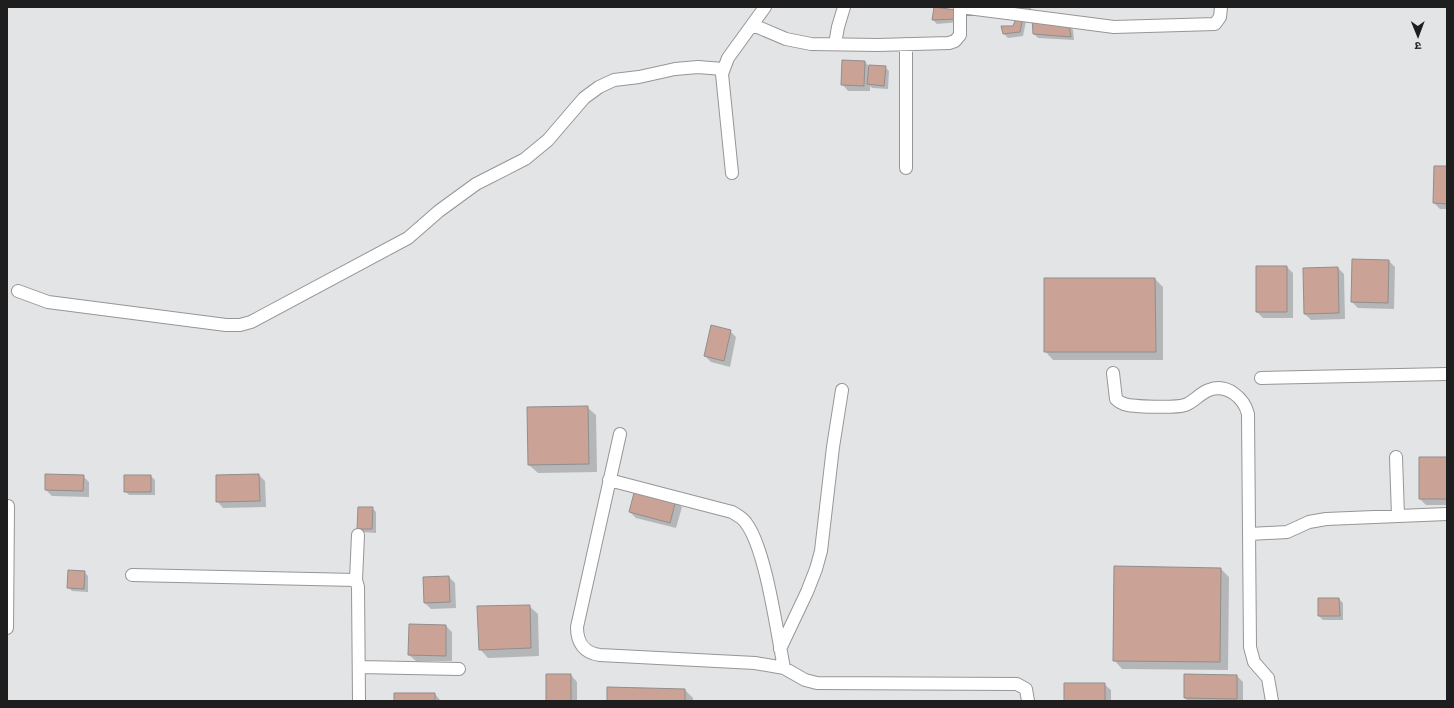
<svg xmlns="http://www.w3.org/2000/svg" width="1454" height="708" font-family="Overpass,'Noto Sans Devanagari',sans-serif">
<rect width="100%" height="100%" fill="#e3e4e6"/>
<!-- shadow -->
<path fill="#0003" d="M935,7L956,11L959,22L937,24L933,20Z
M1019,7H1031V11H1022Z
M1017,19L1026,21L1023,36L1008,38L1004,34L1014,27Z
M1069,26L1073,30L1074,40L1038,38L1034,34Z
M865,62L870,67H885L889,71L888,89L872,88L870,86V91H848L842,84Z
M1447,167V209H1440L1434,203Z
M1389,261L1395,267L1394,309L1358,308L1352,302Z
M1287,267L1293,273V318H1263L1257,312Z
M1338,268L1344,274L1345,319L1311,320L1305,314Z
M1045,279H1155L1163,287V360H1053L1045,351Z
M730,331L736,337L730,367L711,362L705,356Z
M587,407L596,415L597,472L538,473L529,465L528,408Z
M1447,458V505H1426L1420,499Z
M259,475L265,481L266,507L223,508L217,501Z
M83,476L89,482V497L52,496L46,490Z
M151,476L155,480V495H129L125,491Z
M675,501L682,507L676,528L636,518L630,512Z
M372,508L376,512V533L362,532L358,528Z
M1221,569L1229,577L1228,670L1122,669L1114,660Z
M84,572L88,576V592L72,591L68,587Z
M449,577L455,583L456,608L431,609L425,603Z
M1339,599L1343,603V620H1323L1319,616Z
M529,606L538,614L539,656L488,658L480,649Z
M446,626L452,632V661H416L409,655Z
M571,675L577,682V701H547Z
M1185,675L1237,676L1243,682V701H1188L1185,698Z
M1104,684L1111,690V701H1065Z
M608,688L685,690L693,698V701H608Z
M435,694L441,701H395Z"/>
<!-- building -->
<path fill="#cba296" stroke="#918e8d" d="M934,7L956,10V19L932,20Z
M1023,16L1020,32L1003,34L1001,26H1013L1016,18Z
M1032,17L1069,25L1071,37L1033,34Z
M842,60L865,61L864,86L841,85Z
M869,65L886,66L884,86L867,84Z
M1434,166H1447V204L1433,203Z
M1352,259L1389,260L1388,303L1351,302Z
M1256,266H1287V312H1256Z
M1338,267L1339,313L1304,314L1303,268Z
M1044,278H1155L1156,352H1044Z
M711,325L731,330L724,361L704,356Z
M588,406L589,464L528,465L527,407Z
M1419,457H1447V499H1419Z
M45,474L84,475L83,491L45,490Z
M259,474L260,501L216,502V475Z
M124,475H151V492H124Z
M635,489L676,500L670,523L629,512Z
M358,507H373L372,529H357Z
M1114,566L1221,568L1220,662L1113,661Z
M68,570L85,571L84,589L67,588Z
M449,576L450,602L424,603L423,577Z
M1318,598H1339L1340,616H1318Z
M530,605L531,648L479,650L477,606Z
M409,624L446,625V656L408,655Z
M546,674H571V701H546Z
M1184,674L1237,675V699L1184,698Z
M1064,683H1105V701H1064Z
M607,687L685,689V701H607Z
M394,693H435V701H394Z"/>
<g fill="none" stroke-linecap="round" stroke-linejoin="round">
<!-- minor casing -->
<g stroke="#969698" stroke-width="14">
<path id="minor" d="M960,7L1114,27L1215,24L1220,17L1221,7
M753,25L786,39L811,44L878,45L949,43L955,41L960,35V7
M835,44L838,27L844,7
M906,44V168
M732,173L722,74L728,58L765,7
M18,291L48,302L226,325H240L251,322L408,238L439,211L476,184L525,159L548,140L584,98L599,87L614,80L639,77L675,69L698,67L723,69
M1113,373L1116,399C1118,401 1121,403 1124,404C1133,407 1176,408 1185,405C1194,402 1200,393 1209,390C1227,383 1244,398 1248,414L1250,647L1254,662L1268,678L1272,701
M1261,378L1447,374
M620,434L577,627C577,643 584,653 600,655L755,663L784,668L805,680L817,683L1017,684L1026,689L1028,701
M1396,457L1398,516
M609,480L732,512C737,515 743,518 746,523C766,549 777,633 784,668
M1249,534L1287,532L1309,522L1326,519L1447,514
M132,575L356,580L358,587L359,701
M356,580L358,535
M7,628L8,506
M780,649L807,592L816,569L821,551L833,447L842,390
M359,667L459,669"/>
</g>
<!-- minor -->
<use href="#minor" stroke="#fff" stroke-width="12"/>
</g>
<!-- border -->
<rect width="1454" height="708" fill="none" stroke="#1e1e1f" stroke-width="16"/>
<!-- north arrow -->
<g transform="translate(1418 36) rotate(179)" stroke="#e3e4e6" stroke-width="3" paint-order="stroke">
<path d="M0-3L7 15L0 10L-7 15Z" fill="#1e1e1f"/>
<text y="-6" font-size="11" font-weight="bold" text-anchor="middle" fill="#1e1e1f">उ</text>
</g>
</svg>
